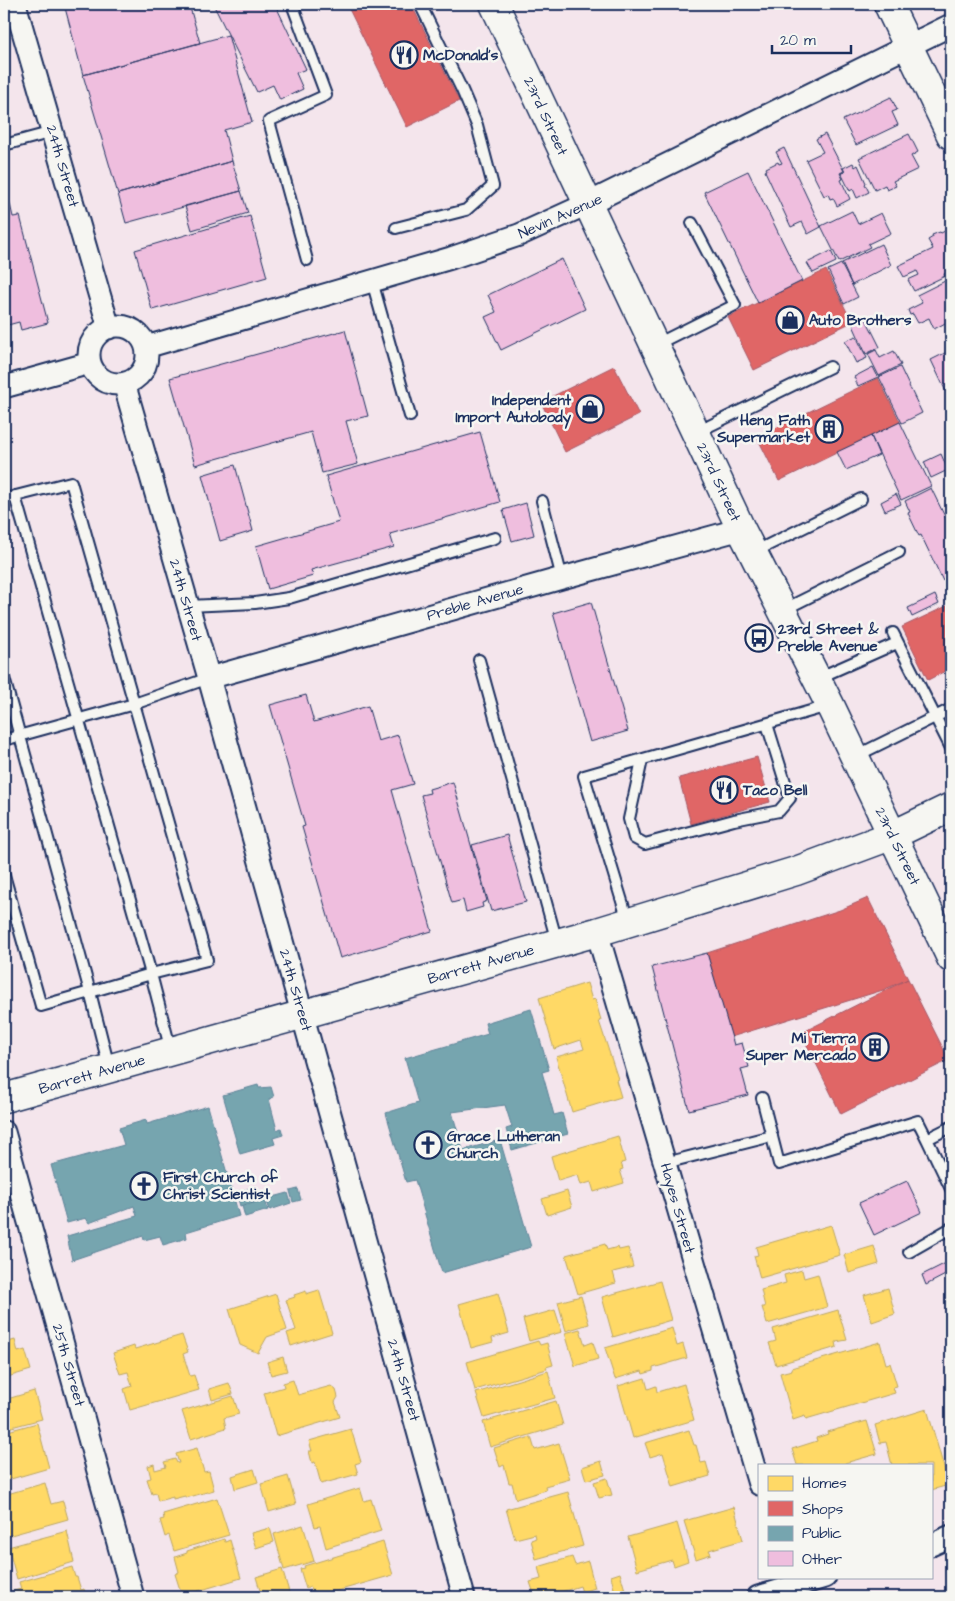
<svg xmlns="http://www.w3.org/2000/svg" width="955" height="1601" font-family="'Architects Daughter',sans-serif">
<rect width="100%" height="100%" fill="#f4e5ec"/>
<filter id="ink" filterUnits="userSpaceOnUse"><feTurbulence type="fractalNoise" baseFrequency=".02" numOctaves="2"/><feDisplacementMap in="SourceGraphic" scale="10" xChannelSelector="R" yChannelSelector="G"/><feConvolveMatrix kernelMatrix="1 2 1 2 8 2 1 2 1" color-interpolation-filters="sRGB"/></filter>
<g filter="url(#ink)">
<!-- homes -->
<path fill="#ffd966" stroke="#bba664" d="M587,983L592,1000L595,999L601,1020L599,1021L618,1079L616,1080L621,1097L572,1112L556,1057L584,1049L581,1040L554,1049L539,998Z
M618,1136L625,1162L621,1163L623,1169L620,1170L624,1183L594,1192L591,1182L581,1185L578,1175L558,1181L551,1156Z
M567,1191L572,1207L547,1215L542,1199Z
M831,1225L840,1255L760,1278L754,1256L758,1255L756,1247Z
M605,1244L607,1250L618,1247L619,1250L628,1248L633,1267L613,1272L616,1283L578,1294L566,1255Z
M874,1246L879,1264L849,1273L844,1255Z
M802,1270L804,1278L818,1274L827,1307L767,1324L762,1307H765L761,1290L786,1283L784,1275Z
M660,1281L671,1320L613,1337L602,1297Z
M888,1288L895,1314L872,1322L864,1295Z
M319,1290L332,1333L291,1346L287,1333L296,1330L286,1300L295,1297L294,1295L306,1291V1294Z
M498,1293L509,1333L492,1338L493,1342L471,1348L459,1304Z
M276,1294L287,1330L267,1337L258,1353L240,1345L229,1309Z
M581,1296L589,1324L566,1331L558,1302Z
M555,1310L562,1332L529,1341L523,1319Z
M838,1310L847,1340L836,1342L837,1347L776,1365L769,1343L776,1341L773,1329Z
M672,1328L677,1346L683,1344L687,1358L653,1368V1371L643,1374L642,1371L615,1379L605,1348Z
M580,1329L585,1345L593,1342L598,1359L575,1366L565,1333Z
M182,1335L188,1352L183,1354L190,1376L194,1375L199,1390L130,1410L124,1389L132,1386L128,1372L120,1374L113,1353L134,1346L135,1349Z
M15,1340L18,1352L25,1350L31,1370L4,1378V1343Z
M538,1341L540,1345L547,1343L553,1365L546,1367L547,1369L475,1390L467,1362Z
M880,1342L886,1364L890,1363L897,1386L893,1387L895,1393L806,1419L805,1416L793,1420L780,1373L792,1370L791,1368Z
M283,1357L287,1371L271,1375L267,1362Z
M548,1371L555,1398L484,1418L476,1393Z
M645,1378L648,1389L656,1386L657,1392L684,1384L694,1420L633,1438L618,1386Z
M293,1380L298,1395L331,1386L336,1390L338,1397L335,1402L340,1417L276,1436L264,1393L284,1387L283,1383Z
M229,1383L233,1394L212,1400L209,1389Z
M34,1391L42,1419L4,1429V1400Z
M233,1396L239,1414L224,1418L226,1428L191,1439L182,1411Z
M556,1401L563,1425L490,1447L483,1422Z
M927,1409L949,1485L931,1490V1465H892L886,1442L880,1443L875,1425Z
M867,1421L877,1454L845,1463V1465H797L792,1449L817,1441L816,1438L828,1434L827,1432Z
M37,1423L49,1468L4,1481V1432Z
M351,1429L361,1462L355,1464L358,1474L321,1484L315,1462L312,1463L309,1451H312L309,1441Z
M689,1430L694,1445H696L701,1463L706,1462L710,1476L673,1487L663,1453L650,1457L645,1443Z
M531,1437L535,1450L559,1443L570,1479L545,1486L546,1490L516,1499L512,1483H509L504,1465L500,1467L494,1448Z
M197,1448L204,1472L209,1471L214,1490L186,1498L185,1496L173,1499V1497L158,1501L156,1493L152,1494L147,1479L151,1478L148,1466L154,1464L155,1470L166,1467L164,1462L175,1459L177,1463H179L176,1454Z
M601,1461L605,1475L586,1480L582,1467Z
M254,1469L258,1482L235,1489L232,1476Z
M288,1476L296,1504L269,1512L261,1484Z
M607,1478L612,1495L599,1498L594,1482Z
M45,1483L51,1504L63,1501L68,1519L4,1537V1495Z
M360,1488L364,1501L371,1499L381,1531L326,1548L320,1526L315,1527L308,1504Z
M568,1492L583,1546L536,1559L531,1540L536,1538L535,1534L515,1539L506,1509Z
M217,1498L229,1535L174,1551L169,1535L165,1537L160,1520L164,1519L163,1514Z
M734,1507L743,1540L709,1550L711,1554L696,1559L684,1521Z
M677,1523L688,1561L674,1566L672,1560L637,1570L628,1537Z
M303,1525L314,1561L284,1570L274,1534Z
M270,1528L274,1542L256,1548L251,1533Z
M67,1531L74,1562L17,1579L8,1547Z
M224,1539L225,1542L230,1540L241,1578L182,1596L175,1574L179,1572L175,1557L187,1553V1551Z
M383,1542L393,1575L316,1597H313L310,1587L306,1589L300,1569L305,1568L304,1566Z
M572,1557L575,1565L588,1561L595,1588L582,1592L580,1586L558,1593L560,1597H535L530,1582L541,1579L538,1567Z
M72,1567L75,1577H77L81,1590L84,1589L86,1597H4V1594L21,1589L19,1582Z
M282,1569L290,1595L283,1597H262L256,1577Z
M620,1573L625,1590L615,1593L611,1576Z
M951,1588V1597H933Z"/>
<!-- shops -->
<path fill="#e06666" stroke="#a55664" d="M360,4H411L459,101L407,127L349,9Z
M826,270L852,322L754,370L728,317Z
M614,366L639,415L565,452L541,402Z
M878,378L900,422L779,481L757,437Z
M951,604V674L949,669L928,680L902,627Z
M757,757L770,802L691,824L679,778Z
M868,898L908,979L883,990L731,1037L707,953L840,910Z
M908,979L949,1060L841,1114L801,1033Z"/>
<!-- public -->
<path fill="#76a5af" stroke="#5b8297" d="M531,1009L549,1070L542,1072L554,1115L562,1113L568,1134L512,1150L506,1129L512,1127L505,1105L452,1112L463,1150L500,1140L531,1247L442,1273L415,1180L406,1182L386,1113L418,1103L405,1058L488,1034L485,1023Z
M258,1085L259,1088L271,1087L274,1097L269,1099L277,1130L281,1128L283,1135L273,1138L275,1144L240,1154L223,1095Z
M208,1106L239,1216L186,1232L187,1238L163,1245L160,1236L144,1240L143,1236L72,1260L67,1236L137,1216L134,1206L89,1223L86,1218L67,1223L51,1165L124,1145L119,1128L146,1120L147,1124Z
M255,1187L258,1201L240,1206L236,1192Z
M298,1189L301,1200L293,1202L290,1191Z
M288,1193L291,1203L270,1210L266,1199Z
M265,1200L268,1210L245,1217L242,1206Z"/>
<!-- building -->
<path fill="#efbede" stroke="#1b2f5e" d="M64,4H125L126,6L135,4H189L200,43L83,75Z
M213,4H275L306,69L296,73L303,89L280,100L273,85L257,92Z
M228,35L252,122L224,130L232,161L118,194L83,75Z
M891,97L897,110L892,112L898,125L856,145L843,120Z
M825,134L844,171L840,173L843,179L841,180L850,199L837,206L833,198L830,199L828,194L824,196L806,160L823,152L816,139Z
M909,134L918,152L911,156L918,169L893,181L896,186L887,190L885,185L875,190L859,158Z
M784,148L821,227L808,234L802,222L791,227L765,171L767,170L766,168L778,162L779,164L782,163L776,152Z
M232,161L241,191L126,223L118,194Z
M853,163L855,167L858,165L866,183L865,184L869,192L857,198L853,189L850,191L841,173L845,172L843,168Z
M748,171L802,281L758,303L704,192Z
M7,191L13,217L20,216L48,323L21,330L19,322L4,326V192Z
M241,191L248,213L192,230L185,206Z
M852,211L858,224L881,213L891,233L868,244L870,247L839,262L821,226Z
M250,216L267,277L152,310L135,250Z
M945,231L951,244V271L944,274L945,276L914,291L908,280L919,275L917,271L904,277L898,266L933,249L928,240L933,237L932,235L940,232L941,233Z
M881,244L891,265L852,285L842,263Z
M831,251L836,262L813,273L807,263Z
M562,259L585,309L501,350L485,317L496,312L488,295Z
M841,264L858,297L844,304L828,270Z
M951,278V320L934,329L929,318L918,323L913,314L910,315L908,310L922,303L917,295Z
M865,317L880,347L866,354L852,323Z
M345,330L368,416L346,421L358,464L322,473L311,432L195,465L170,378Z
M856,336L867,358L856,363L845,341Z
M876,350L880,358L894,351L901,365L879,376L868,354Z
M951,350V402L931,360Z
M873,367L878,377L858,386L854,377Z
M900,367L922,413L902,423L879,377Z
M900,422L931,486L901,500L871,436Z
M480,432L500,502L390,534L394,547L311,570L313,576L268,589L256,546L339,522L326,476Z
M871,436L879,455L846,470L837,452Z
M941,454L948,470L931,478L924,462Z
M235,465L253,531L220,541L202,475Z
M931,488L951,529V577L943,581L921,535L919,536L908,513L910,512L905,501Z
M896,494L901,504L885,511L881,502Z
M526,503L534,535L512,541L503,510Z
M951,517V528L947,519Z
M935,595L939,604L912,617L908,608Z
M591,602L628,731L590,742L553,613Z
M306,695L314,722L368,706L378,741L398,735L413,784L392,790L432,931L340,958L302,827L305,826L270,705Z
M453,782L487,901L482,903L483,907L466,912L463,900L452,903L421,795L430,793L429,789Z
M507,835L526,902L491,911L472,845Z
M707,953L734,1045L742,1043L749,1067L741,1069L748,1095L689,1110L652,967Z
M907,1181L922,1212L874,1235L859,1203Z
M951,1259V1272L926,1285L922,1275L950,1261Z"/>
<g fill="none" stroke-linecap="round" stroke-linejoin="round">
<!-- lane casing -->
<g stroke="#1b2f5e" stroke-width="14">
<path id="lane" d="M292,4L326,95L269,121L307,260
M4,145L53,132
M396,228L466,210L493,186L477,125L462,90L420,4
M372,281L410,416
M655,345L735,305L692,223
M697,432L830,367
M4,499L71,482L207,960L151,974L15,496
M542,501L562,578
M754,552L861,499
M188,606L255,603L289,598L495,538
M783,610L899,552
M893,633L951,748
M479,660L557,942
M4,678L90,992L41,1006L4,875
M818,678L897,643
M4,740L134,704L209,678
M856,756L951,709
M642,760L629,819L634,838L645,844L734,820L779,811L790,798L767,724
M628,921L584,776L828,706
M109,1067L90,992L151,974L171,1051
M762,1098L779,1164L918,1121L927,1139
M951,1127L927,1139L951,1189
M665,1163L772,1136
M909,1252L951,1228"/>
</g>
<!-- street casing -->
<g stroke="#1b2f5e" stroke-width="25">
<path id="street" d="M15,4L109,328
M89 355a29 29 0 1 1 58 0a29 29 0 1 1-58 0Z
M146,347L451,258L519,235L587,204L951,25
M124,383L209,678L464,1597
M4,387L90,363
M209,678L562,578L741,529
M597,932L759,1484
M4,1132L133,1597
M931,1545L951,1536
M758,1597L825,1577"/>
</g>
<!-- secondary casing -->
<g stroke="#1b2f5e" stroke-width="31">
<path id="secondary" d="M494,4L741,529L830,705L951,958
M888,4L951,135
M4,1098L597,932L796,871L893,835L951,807"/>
</g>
<!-- lane -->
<use href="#lane" stroke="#f6f6f2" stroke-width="10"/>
<!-- street -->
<use href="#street" stroke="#f6f6f2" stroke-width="21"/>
<!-- secondary -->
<use href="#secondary" stroke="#f6f6f2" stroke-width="28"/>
</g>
</g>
<!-- icons -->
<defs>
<g id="restaurant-ring" transform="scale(1.4375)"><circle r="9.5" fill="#f6f6f2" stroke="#1b2f5e" stroke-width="1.5"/><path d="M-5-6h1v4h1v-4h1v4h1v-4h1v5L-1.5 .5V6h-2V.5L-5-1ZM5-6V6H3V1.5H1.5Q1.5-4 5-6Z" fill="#1b2f5e"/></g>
<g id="shop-ring" transform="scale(1.4375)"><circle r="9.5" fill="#f6f6f2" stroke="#1b2f5e" stroke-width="1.5"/><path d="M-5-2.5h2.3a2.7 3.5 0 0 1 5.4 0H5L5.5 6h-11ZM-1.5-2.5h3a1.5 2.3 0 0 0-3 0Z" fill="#1b2f5e"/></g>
<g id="building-ring" transform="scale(1.4375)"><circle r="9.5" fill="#f6f6f2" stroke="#1b2f5e" stroke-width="1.5"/><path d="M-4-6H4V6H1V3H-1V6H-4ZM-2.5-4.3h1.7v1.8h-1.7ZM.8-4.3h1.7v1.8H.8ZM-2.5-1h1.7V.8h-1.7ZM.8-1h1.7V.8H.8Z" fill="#1b2f5e"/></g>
<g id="bus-ring" transform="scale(1.4375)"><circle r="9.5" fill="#f6f6f2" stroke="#1b2f5e" stroke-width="1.5"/><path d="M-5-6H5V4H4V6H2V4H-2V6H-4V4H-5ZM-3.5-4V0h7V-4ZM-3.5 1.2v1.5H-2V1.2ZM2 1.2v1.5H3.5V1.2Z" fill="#1b2f5e"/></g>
<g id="church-ring" transform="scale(1.4375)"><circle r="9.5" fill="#f6f6f2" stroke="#1b2f5e" stroke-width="1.5"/><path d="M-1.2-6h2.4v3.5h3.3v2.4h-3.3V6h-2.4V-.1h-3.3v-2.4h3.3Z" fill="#1b2f5e"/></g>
</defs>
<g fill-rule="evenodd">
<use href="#restaurant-ring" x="404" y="55"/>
<use href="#shop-ring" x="790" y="320"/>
<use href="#shop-ring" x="590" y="409"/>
<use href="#building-ring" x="829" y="429"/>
<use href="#bus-ring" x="759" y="638"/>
<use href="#restaurant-ring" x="724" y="790"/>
<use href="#building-ring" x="875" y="1047"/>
<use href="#church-ring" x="428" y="1145"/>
<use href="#church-ring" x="144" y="1186"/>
</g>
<g text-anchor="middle" stroke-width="5" stroke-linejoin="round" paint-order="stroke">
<!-- poi labels -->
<g font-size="15" font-weight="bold" fill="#1b2f5e" stroke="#f6f6f2" text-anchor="start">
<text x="423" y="60">McDonald's</text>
<text x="809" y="325">Auto Brothers</text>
<text x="571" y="405" text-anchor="end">Independent<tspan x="571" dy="17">Import Autobody</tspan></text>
<text x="810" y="425" text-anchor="end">Heng Fath<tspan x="810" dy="17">Supermarket</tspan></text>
<text x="778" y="634">23rd Street &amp;<tspan x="778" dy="17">Preble Avenue</tspan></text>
<text x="743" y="795">Taco Bell</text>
<text x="856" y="1043" text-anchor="end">Mi Tierra<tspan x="856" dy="17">Super Mercado</tspan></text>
<text x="447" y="1141">Grace Lutheran<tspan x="447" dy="17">Church</tspan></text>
<text x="163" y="1182">First Church of<tspan x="163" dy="17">Christ Scientist</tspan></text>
</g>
<!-- street labels -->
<g font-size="15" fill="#1b2f5e" stroke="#f6f6f2">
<text transform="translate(546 116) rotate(65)" y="5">23rd Street</text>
<text transform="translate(63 166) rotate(74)" y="5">24th Street</text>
<text transform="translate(560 216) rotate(-24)" y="5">Nevin Avenue</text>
<text transform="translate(719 482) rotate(65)" y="5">23rd Street</text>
<text transform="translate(186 600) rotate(74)" y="5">24th Street</text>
<text transform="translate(475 602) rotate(-16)" y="5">Preble Avenue</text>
<text transform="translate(898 846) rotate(64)" y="5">23rd Street</text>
<text transform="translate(481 964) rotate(-16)" y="5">Barrett Avenue</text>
<text transform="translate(296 990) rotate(74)" y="5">24th Street</text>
<text transform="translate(92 1074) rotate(-16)" y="5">Barrett Avenue</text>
<text transform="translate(678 1208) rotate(74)" y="5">Hayes Street</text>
<text transform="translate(69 1365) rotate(74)" y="5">25th Street</text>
<text transform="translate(404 1380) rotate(74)" y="5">24th Street</text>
</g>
</g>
<!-- margin -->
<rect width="955" height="1601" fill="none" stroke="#f6f6f2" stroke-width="20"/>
<rect x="10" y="10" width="935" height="1581" fill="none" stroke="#1b2f5e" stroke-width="2" filter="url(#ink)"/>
<!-- legend -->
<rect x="758" y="1464" width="175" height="115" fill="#f6f6f2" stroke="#9ea6b7"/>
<rect x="768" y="1476" width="25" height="15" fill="#ffd966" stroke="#9ea6b7"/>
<text x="802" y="1488" font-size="15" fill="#1b2f5e">Homes</text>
<rect x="768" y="1501" width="25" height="15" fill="#e06666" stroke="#9ea6b7"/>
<text x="802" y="1514" font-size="15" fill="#1b2f5e">Shops</text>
<rect x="768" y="1526" width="25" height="15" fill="#76a5af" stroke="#9ea6b7"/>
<text x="802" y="1538" font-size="15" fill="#1b2f5e">Public</text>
<rect x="768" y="1551" width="25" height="15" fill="#efbede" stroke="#9ea6b7"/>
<text x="802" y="1564" font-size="15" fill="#1b2f5e">Other</text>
<!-- scale -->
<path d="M772 45v8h79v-8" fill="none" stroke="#1b2f5e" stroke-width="2.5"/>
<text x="780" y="45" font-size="15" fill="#1b2f5e" stroke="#f6f6f2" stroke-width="4" paint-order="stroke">20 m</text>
</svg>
